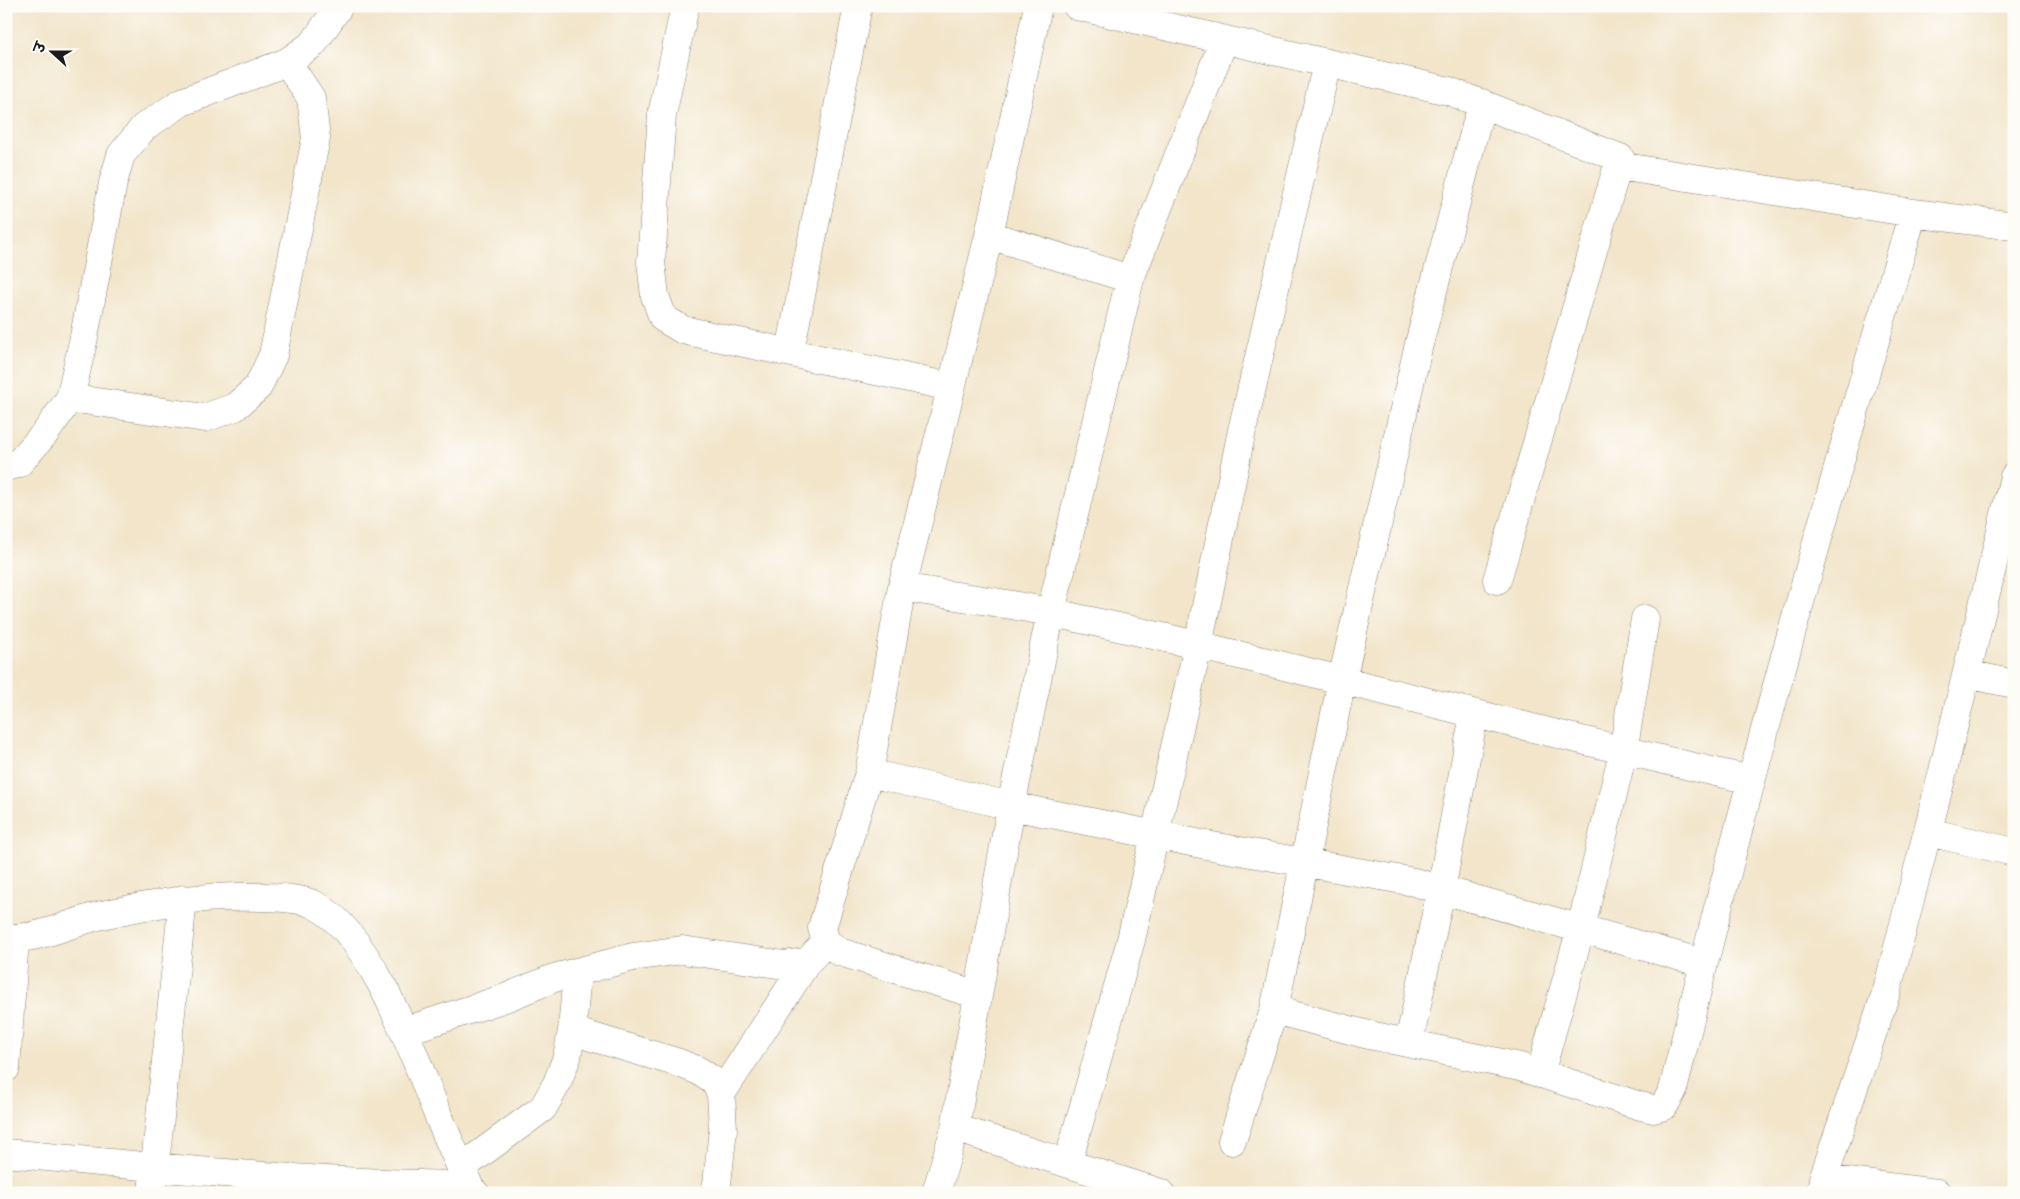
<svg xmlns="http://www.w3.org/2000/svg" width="2020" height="1199" font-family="'Shantell Sans','Playpen Sans Deva',sans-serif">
<rect width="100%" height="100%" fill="#fdfcf7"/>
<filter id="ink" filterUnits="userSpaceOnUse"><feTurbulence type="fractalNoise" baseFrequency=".02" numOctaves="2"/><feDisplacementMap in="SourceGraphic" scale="10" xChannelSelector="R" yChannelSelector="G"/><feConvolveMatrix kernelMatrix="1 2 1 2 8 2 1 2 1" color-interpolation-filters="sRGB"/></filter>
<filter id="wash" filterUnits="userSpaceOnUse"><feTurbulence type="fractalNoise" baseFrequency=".0096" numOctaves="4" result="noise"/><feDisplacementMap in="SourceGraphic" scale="20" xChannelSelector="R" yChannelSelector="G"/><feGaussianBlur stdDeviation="1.12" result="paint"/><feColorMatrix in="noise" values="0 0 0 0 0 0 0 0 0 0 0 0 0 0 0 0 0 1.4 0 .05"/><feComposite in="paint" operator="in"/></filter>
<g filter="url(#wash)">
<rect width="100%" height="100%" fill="#f2e5ca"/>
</g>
<g filter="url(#ink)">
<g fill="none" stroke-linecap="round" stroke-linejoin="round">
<!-- minor casing -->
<g stroke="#878073" stroke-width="29">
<path id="minor" d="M685,6L662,115L651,262L655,296L663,318L683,330L951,387
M1077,6L1449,91L1620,158L1625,167L1913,213L2014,226
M989,235L1130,279L1051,612L1011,806L955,1128L1161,1193
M1130,279L1224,40
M790,351L858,6
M70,398L205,418L235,407L258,387L273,355L316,138L311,98L287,62
M6,467L18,464L46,432L70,398L83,342L113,183L121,155L144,127L182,102L287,62L313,44L339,6
M1497,580L1620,158
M902,587C952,596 1003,602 1053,613C1287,662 1517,728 1751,780
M1967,674L2014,684
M869,773L1011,806L1206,845L1414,882L1703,963
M1928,832L2014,852
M6,938C35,940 64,926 91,918C115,911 140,907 165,903C194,897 290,892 315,905C371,933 413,1053 436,1110C447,1137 459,1163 471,1190
M978,995L840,952L826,942L822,928L869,773L902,587L989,235L1038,6
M1274,1010L1365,1034L1520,1067L1637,1105L1653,1109L1664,1106L1673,1090C1743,795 1826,503 1913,213
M405,1031L505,998L554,978L633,957L682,950L784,965L807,962L826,942
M572,1031L679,1063L699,1071L715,1082L721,1094L723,1129L716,1193
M1409,1043L1441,890L1474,715
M6,1068L15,938
M1540,1074L1581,928L1623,752L1645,619
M721,1094L807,962
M1232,1141L1274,1010L1342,680L1418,348L1482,103
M6,1153C132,1165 259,1178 385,1183C405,1184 461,1182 475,1193
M1068,1162L1131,940L1198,646L1241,435L1327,63
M461,1168L543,1108L557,1083L567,1057L572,1031L577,972
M1823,1179L1937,1193
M152,1193L183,899
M936,1193L955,1128
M1821,1193L1823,1179L1887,990L1941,779L2014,477"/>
</g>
<!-- minor -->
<use href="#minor" stroke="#fff" stroke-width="28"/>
</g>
</g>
<!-- margin -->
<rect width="2020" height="1199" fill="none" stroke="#fdfcf7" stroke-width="25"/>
<!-- north arrow -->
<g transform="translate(52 52) rotate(291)" stroke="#fdfcf7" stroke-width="4" paint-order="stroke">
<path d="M0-4L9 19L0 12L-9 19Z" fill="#1c1c1c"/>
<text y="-8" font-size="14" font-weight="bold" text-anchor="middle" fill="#1c1c1c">उ</text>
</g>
</svg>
